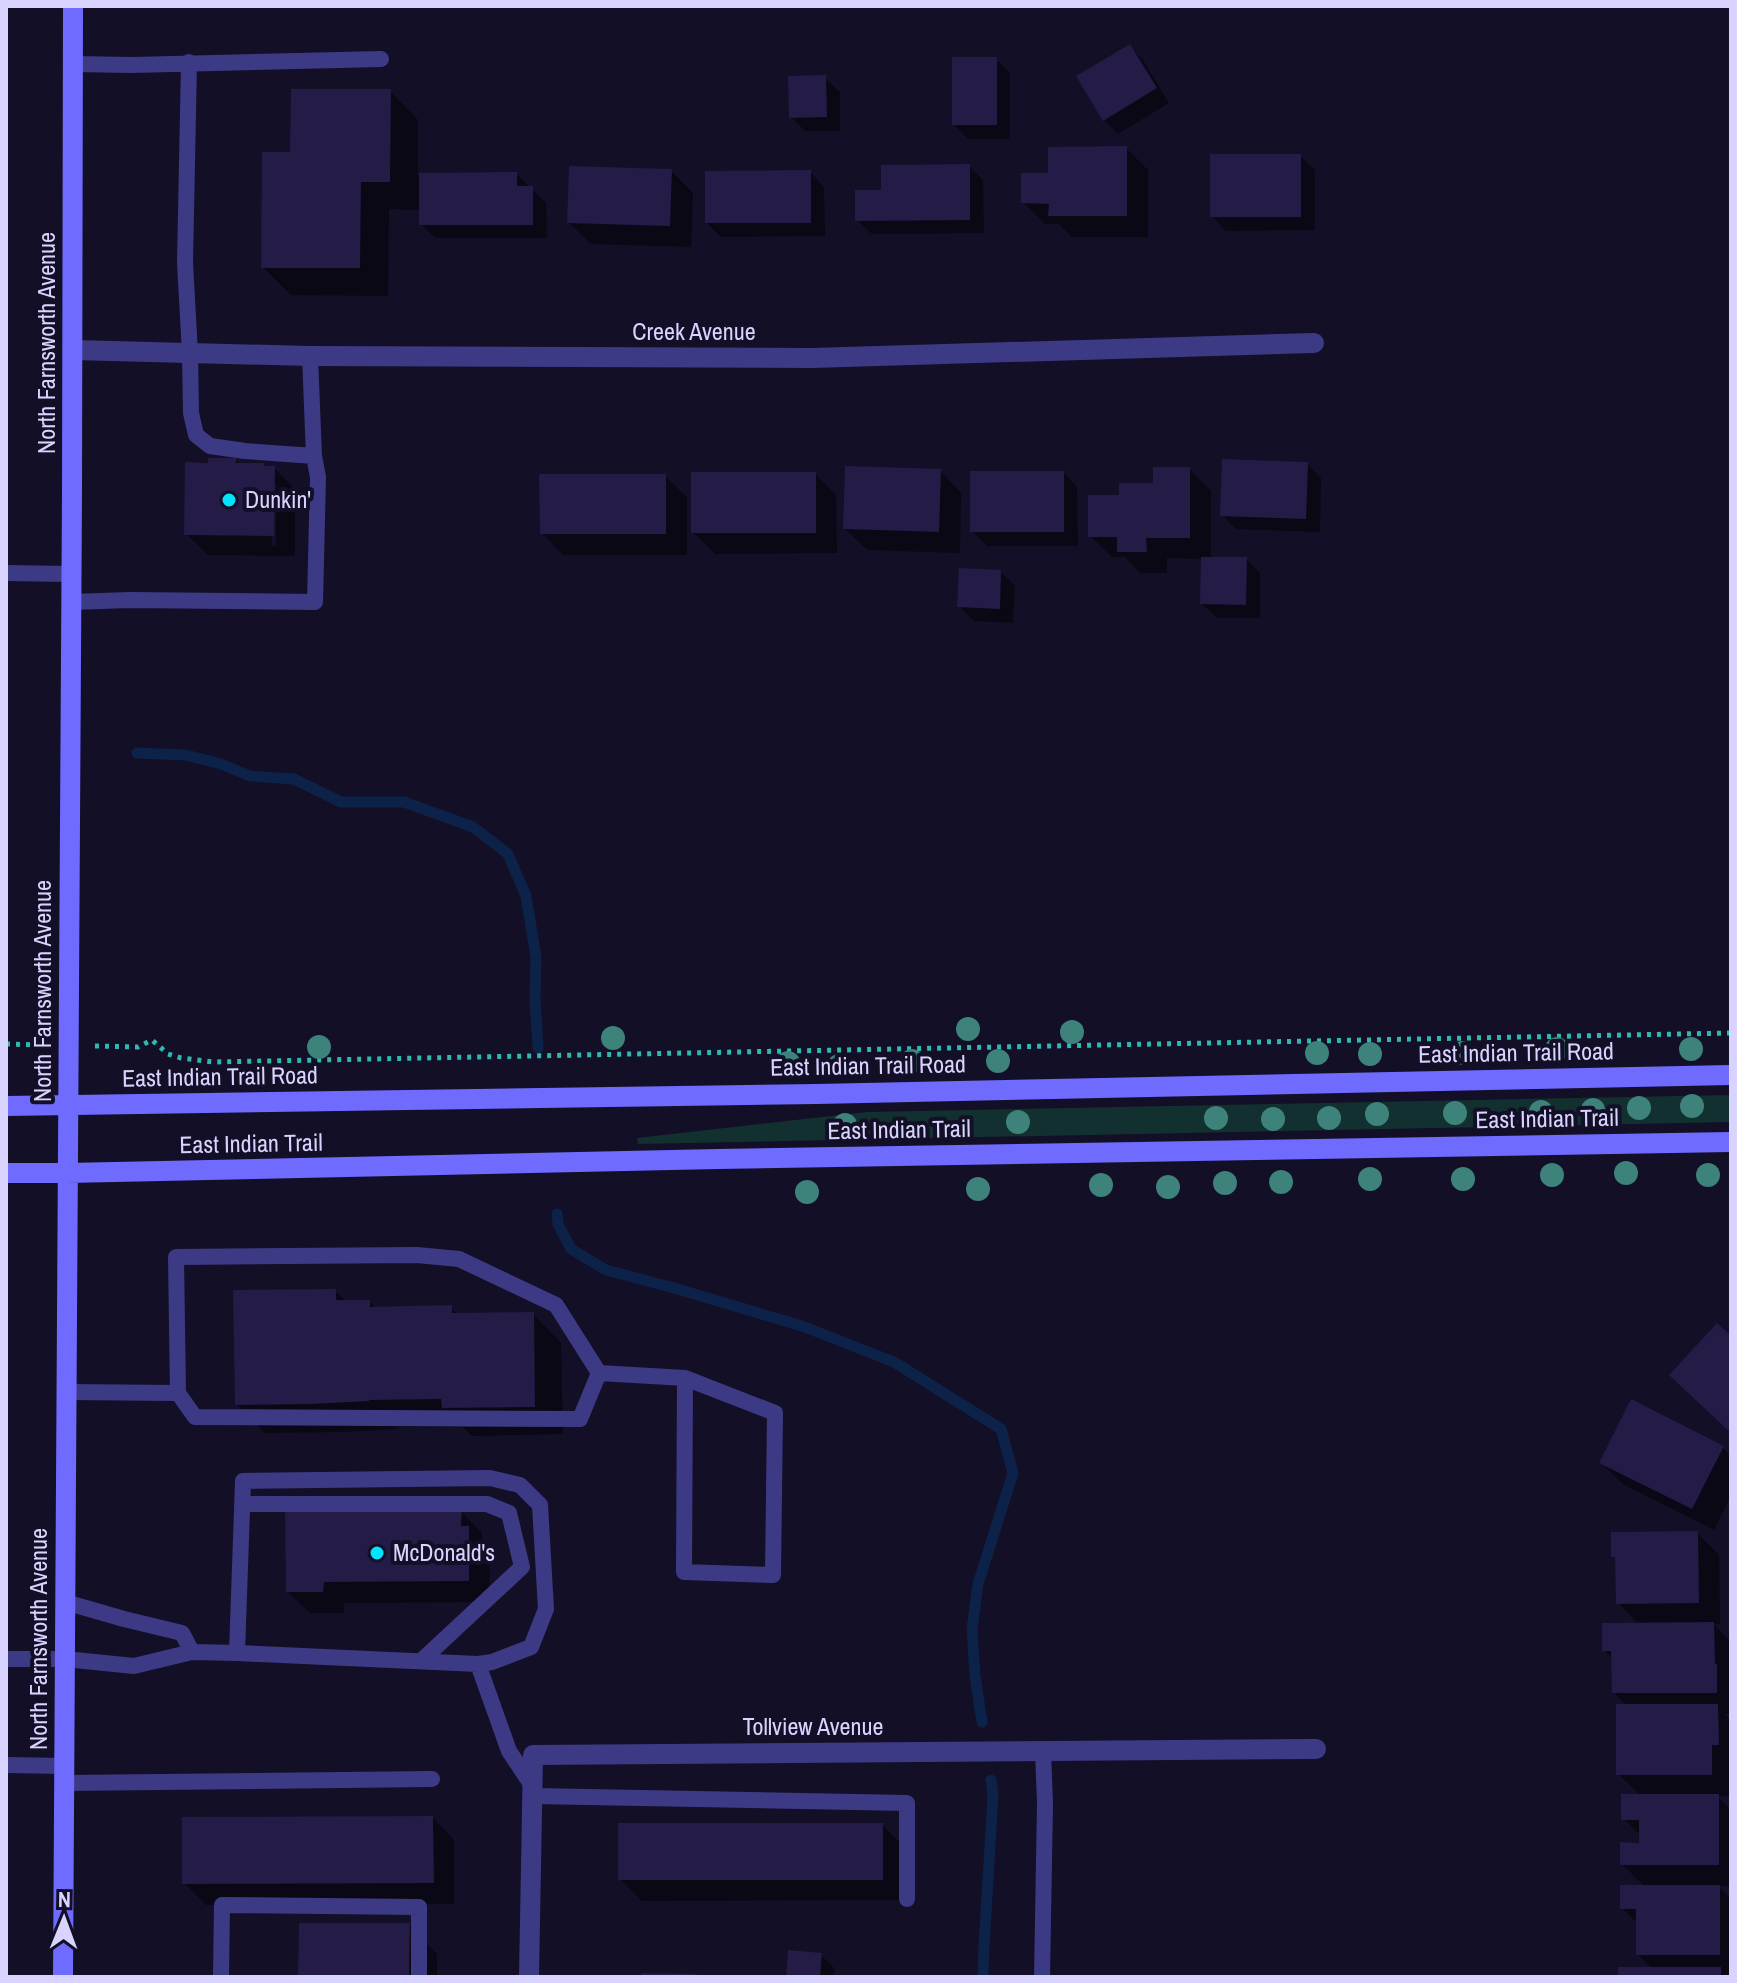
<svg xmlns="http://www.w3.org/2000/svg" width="1737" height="1983" font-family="'Archivo Narrow',sans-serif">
<rect width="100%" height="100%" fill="#130f26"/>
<!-- green -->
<path fill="#12302f" d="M1731,1095V1122L638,1144L637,1138L866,1112Z"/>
<!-- shadow -->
<path fill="#0007" fill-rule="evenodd" d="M1129,46L1143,60L1169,103L1118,134L1104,120Z
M996,59L1010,73V139H968L954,125Z
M825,78L840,92V131H805L791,117Z
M390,91L418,120V175L516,174L546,203L547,238H435L421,224V210L389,209L388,296L291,295L263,267L292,154Z
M1126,148L1148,170V237H1072L1059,224H1045L1023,202L1050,175Z
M1300,156L1315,170V230L1226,231L1212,216Z
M969,166L983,180L984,233L872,234L857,220L883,192Z
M671,171L693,193L691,247L591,244L569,223Z
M810,172L824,187L825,236L721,237L707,223Z
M235,460L241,465H263L266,468H274L295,489V556L208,555L186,534L210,465ZM272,484H276V546H272Z
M1307,464L1321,478L1320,532L1236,529L1222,515Z
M1189,469L1211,491V559H1246L1260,573V618H1217L1202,604L1203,559L1167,558V573H1140L1125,557H1112L1090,536L1121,497L1155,485Z
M940,471L961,493L960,553L867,550L845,529Z
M1063,472L1077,487L1078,546H987L972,531Z
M815,474L836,495L837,553L715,554L693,532Z
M665,476L687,497V555H563L542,533Z
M1001,572L1015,586L1013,623L974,621L959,606Z
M335,1291L347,1302H370L377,1309L451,1308L459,1315L533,1314L561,1343L563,1434L472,1436L463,1427H397V1429L342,1432L265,1433L237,1404Z
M1723,1448L1731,1456V1495L1714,1530L1623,1484L1601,1463Z
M461,1511L482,1533V1542L489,1549L490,1602L344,1603V1613H310L288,1592Z
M1697,1533L1719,1555L1720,1624H1714L1731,1642V1714H1725L1731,1720V1796H1717L1731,1810V1886H1718L1731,1899V1976L1620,1977L1653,1969L1638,1955V1924L1622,1908L1645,1887L1622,1864L1641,1845V1836L1624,1819L1641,1796L1618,1774L1627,1706L1614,1692V1660L1604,1650L1639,1624L1618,1603L1617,1560L1613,1556Z
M433,1818L454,1840V1904L206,1905L184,1883Z
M882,1825L904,1846V1900L642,1901L620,1879Z
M409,1925L437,1954V1977H300Z
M821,1955L835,1969L834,1977H788Z"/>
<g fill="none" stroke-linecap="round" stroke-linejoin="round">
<!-- stream -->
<path stroke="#0c2248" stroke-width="11" d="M137,753L186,755L221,764L250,776L294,779L341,802H404L473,827L508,854L526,896L536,957L535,999L538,1048
M557,1214L558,1224L571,1249L606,1270L674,1288L802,1326L894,1362L1001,1429L1013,1473L978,1584L972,1629L975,1676L982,1722
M983,1977L984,1946L993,1795L991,1780"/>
</g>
<!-- building -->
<path fill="#241b47" d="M1130,44L1157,88L1103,121L1076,76Z
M952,57H997V125H952Z
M826,75L827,117L789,118L788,76Z
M291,89H391L390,182H361L360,268H261L262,152H290Z
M1127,146V216H1048L1049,204L1021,203V173H1048V147Z
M1210,154H1301V217H1210Z
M970,164V220L855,221V190H881V165Z
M569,166L672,169L670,226L567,223Z
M811,170V223H705V171Z
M517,172V186H533V225H419V173Z
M208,458H236V463H264V466H275L274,536L184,535L185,462L208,463Z
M1222,459L1308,462L1306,519L1220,516Z
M845,466L941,469L939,532L843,529Z
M1153,467H1190V538H1146L1147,552H1117V537H1088V495H1119V483H1153Z
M970,471H1064V532H970Z
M691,472H816V533H691Z
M539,474H666V534H540Z
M1201,557H1247L1246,605L1200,604Z
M959,568L1001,570L1000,609L957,607Z
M336,1289V1300H370V1307L452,1305V1313L534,1312L535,1407L442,1408L441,1399L369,1400V1401L312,1404L235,1405L233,1290Z
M1717,1323L1731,1336V1433L1669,1375Z
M1631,1399L1724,1446L1692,1509L1599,1463Z
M462,1509L461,1526H469V1581L324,1582L323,1592H286L285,1511Z
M1698,1531L1699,1603L1616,1604L1615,1557H1611V1532Z
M1714,1622L1715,1664H1717V1693H1612L1611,1651H1602V1623Z
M1616,1704H1718L1719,1745H1712V1775H1616Z
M1621,1794H1719V1865H1620V1842L1639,1843V1820H1621Z
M433,1816L434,1883L182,1884V1817Z
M618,1823H883V1880H618Z
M1620,1885H1720V1955H1636V1909H1620Z
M299,1923H410L409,1977H298Z
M788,1950L822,1953L820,1977H786Z
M1618,1967H1721V1977H1618Z
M641,1973L697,1974V1977H641Z"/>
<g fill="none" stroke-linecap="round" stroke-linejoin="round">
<!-- path -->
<path stroke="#2fb8b0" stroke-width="5" stroke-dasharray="4 6" stroke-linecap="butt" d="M6,1044L41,1045
M95,1046L138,1047L152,1040L168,1054L181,1058L214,1062L1731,1033"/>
<!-- lane -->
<path stroke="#3d3a85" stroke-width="16" d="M189,62L185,263L190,353L191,413L196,435L210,446L245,451L314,456
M73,64L131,65L381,59
M6,573L71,574
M71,602L130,600L315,602L318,477L314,456L310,356
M417,1255L459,1259L556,1305L599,1373L580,1419L195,1417L178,1393L176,1257Z
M599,1373L685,1378L775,1413L773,1575L684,1572L685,1378
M66,1392L178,1393
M243,1504H487L509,1513L522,1567L421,1661
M65,1602L124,1619L182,1633L192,1652
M6,1659H65L134,1666L192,1652L237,1653L478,1664L492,1662L531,1647L546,1609L540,1505L520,1485L490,1478L243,1481L237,1653
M478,1664L509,1751L533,1787
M6,1765L64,1766
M64,1783L432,1779
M533,1796L907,1803V1899
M221,1977L222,1905L419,1907V1977
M1042,1977L1045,1803L1043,1751"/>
<!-- street -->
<path stroke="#3d3a85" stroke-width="20" d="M73,350L310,356L812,358L1314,343
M529,1977L533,1755L1316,1749"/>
<!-- secondary -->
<path stroke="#6f6bff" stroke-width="20" d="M6,1106L816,1094L1731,1075
M6,1173H67L718,1159L1731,1142
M63,1977L72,493L73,6"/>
</g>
<!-- trees -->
<g fill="#3d827b">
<circle cx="968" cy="1029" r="12"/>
<circle cx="1072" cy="1032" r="12"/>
<circle cx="613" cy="1038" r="12"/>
<circle cx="319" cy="1047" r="12"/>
<circle cx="1557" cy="1049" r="12"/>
<circle cx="1691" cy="1049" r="12"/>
<circle cx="1317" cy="1053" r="12"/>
<circle cx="1462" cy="1053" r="12"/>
<circle cx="1370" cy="1054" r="12"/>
<circle cx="912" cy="1061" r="12"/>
<circle cx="998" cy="1061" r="12"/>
<circle cx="788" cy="1063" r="12"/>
<circle cx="839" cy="1066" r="12"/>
<circle cx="1692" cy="1106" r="12"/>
<circle cx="1639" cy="1108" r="12"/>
<circle cx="1593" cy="1110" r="12"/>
<circle cx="1541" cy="1112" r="12"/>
<circle cx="1455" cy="1113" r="12"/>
<circle cx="1377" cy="1114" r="12"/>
<circle cx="1216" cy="1118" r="12"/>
<circle cx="1329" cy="1118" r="12"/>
<circle cx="1273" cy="1119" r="12"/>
<circle cx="1018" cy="1122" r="12"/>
<circle cx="845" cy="1125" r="12"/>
<circle cx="1626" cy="1173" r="12"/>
<circle cx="1552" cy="1175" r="12"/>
<circle cx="1708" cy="1175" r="12"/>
<circle cx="1370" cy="1179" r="12"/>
<circle cx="1463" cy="1179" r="12"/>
<circle cx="1281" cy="1182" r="12"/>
<circle cx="1225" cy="1183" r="12"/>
<circle cx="1101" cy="1185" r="12"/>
<circle cx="1168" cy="1187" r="12"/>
<circle cx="978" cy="1189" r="12"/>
<circle cx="807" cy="1192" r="12"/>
</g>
<!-- markers -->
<g fill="#00e5ff" stroke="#130f26" stroke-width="3">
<circle cx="229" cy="500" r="8"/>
<circle cx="377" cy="1553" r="8"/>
</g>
<g text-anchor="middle" stroke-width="8" stroke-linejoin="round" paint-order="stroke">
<!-- street labels -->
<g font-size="24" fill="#d9d4ff" stroke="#130f26">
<text x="694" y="340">Creek Avenue</text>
<text transform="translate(47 343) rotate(-90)" y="8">North Farnsworth Avenue</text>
<text transform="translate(43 991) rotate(-90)" y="8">North Farnsworth Avenue</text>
<text transform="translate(1516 1053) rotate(-1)" y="8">East Indian Trail Road</text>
<text transform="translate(868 1066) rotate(-1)" y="8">East Indian Trail Road</text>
<text transform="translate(220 1077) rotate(-1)" y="8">East Indian Trail Road</text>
<text transform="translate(1547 1119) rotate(-1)" y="8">East Indian Trail</text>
<text transform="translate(899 1130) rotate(-1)" y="8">East Indian Trail</text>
<text transform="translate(251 1144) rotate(-1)" y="8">East Indian Trail</text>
<text transform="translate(39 1639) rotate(-90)" y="8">North Farnsworth Avenue</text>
<text x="813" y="1735">Tollview Avenue</text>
</g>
<!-- poi labels -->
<g font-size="24" fill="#d9d4ff" stroke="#130f26" text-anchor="start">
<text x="245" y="508">Dunkin'</text>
<text x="393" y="1561">McDonald's</text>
</g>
</g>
<!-- border -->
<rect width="1737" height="1983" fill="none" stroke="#d9d4ff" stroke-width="16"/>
<!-- north arrow -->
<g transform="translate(64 1919) rotate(1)" stroke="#130f26" stroke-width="6" paint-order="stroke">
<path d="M0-6L14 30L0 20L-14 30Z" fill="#d9d4ff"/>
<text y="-12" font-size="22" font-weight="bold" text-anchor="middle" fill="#d9d4ff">N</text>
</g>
</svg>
